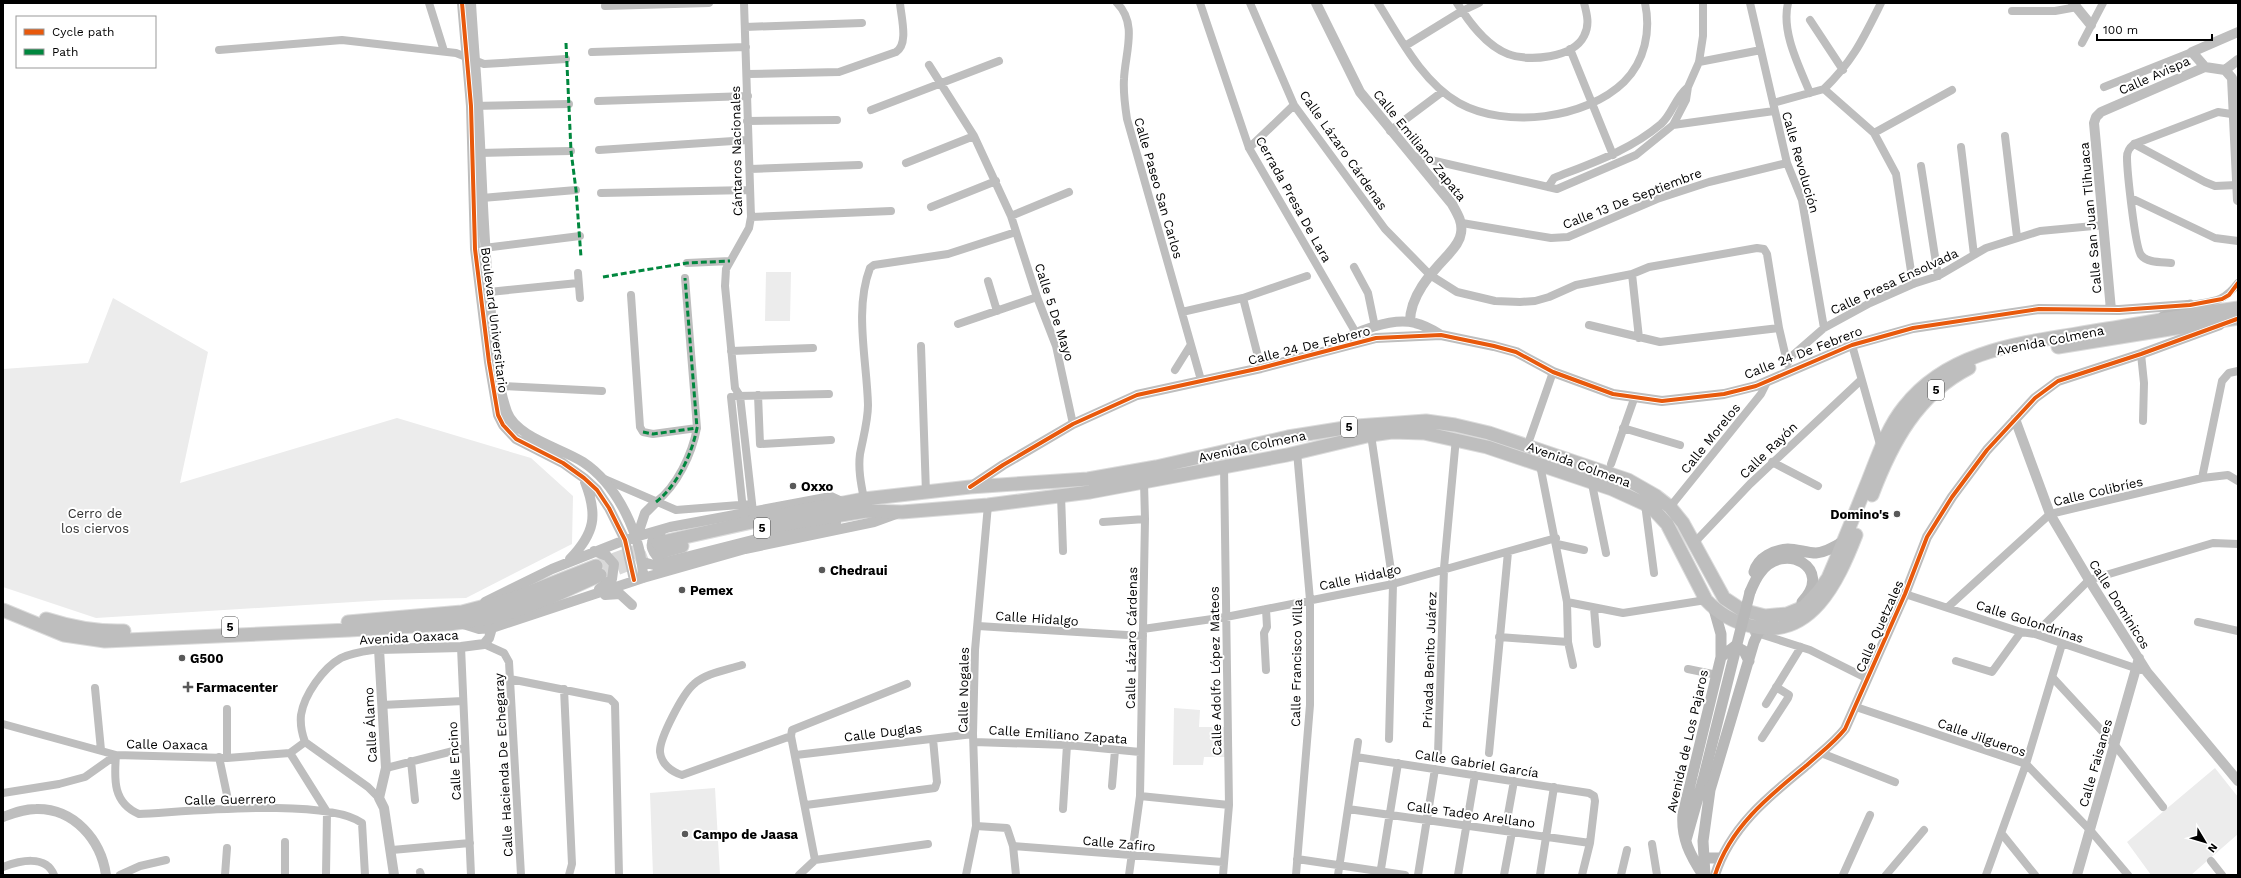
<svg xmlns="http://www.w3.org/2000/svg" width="2241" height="878" font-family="'Work Sans',sans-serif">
<rect width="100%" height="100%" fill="#fff"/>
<!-- green -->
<path fill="#ececec" d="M766,272H791L790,321H765Z
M113,298L208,352L180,483L397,418L531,458L573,496L572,544L466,598L385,600L96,618L3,587V369L88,363Z
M1174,708L1200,710L1199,727H1228V757H1204L1203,765H1173Z
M2215,768L2238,797V834L2191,875H2151L2127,842Z
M715,788L720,875H653L650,793Z"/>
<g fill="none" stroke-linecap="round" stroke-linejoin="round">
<!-- primary-tunnel -->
<path stroke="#d9d9d9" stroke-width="13" stroke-dasharray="13 6" stroke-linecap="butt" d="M596,566L658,543
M600,575L661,552"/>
<!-- primary casing -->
<g stroke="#dbdbdb" stroke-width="15">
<path id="primary" d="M2058,347L2238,318
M1872,495C1892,442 1918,394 1969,368
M773,526L866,511L902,512L988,505L1090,492L1287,455L1371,435L1392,432L1424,433L1487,447L1612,489L1645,504L1654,510L1667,524L1706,600C1719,614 1733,622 1751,626C1811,641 1838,581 1856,535
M658,543L796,512L864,499L970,487L1088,479L1156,467L1288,437L1357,426L1426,421L1455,425L1489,433L1628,480L1656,496L1670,507L1683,523L1724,598L1742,610L1765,616L1787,614L1804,607L1819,591L1828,578C1842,546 1855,513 1868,481C1878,456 1887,428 1904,407C1952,345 2035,342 2107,329C2150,322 2194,314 2238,308
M661,552L682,546
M3,610L64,635L105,641L349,630L449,624L489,618L515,611L549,598L600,575
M46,619C71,627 97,632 124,631
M348,622L462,612L512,599L596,566"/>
</g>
<!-- minor -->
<path stroke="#bebebe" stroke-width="8" d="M429,3L444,51
M744,3L751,217L749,228L726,269L725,286L735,388L740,396L753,512
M1117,3C1138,24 1125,53 1124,79C1123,93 1125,106 1127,119L1201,380
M1200,3L1249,148L1356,333
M1250,3L1294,105L1385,229L1430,275L1457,292L1495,301L1520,302L1535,301L1549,297L1576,285L1632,274L1649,267L1757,248L1764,249L1767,254L1779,328L1787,362
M1378,3C1400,38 1422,82 1459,103C1506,129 1586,119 1624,82C1645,61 1651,31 1645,3
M1457,3C1469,22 1486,46 1508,54C1529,62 1573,58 1584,36C1590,25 1587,14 1584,3
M1750,3L1787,163L1802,200L1824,328
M1788,3C1781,32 1799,66 1810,93
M605,6L709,3
M2012,11H2055L2077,7
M1810,20L1843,70
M745,27L862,23
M2082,43L2103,3
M1405,46L1462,11L1479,3
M1570,49L1613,155
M219,50L342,40L456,53L484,64L566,59
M592,52L746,47
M1699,62L1761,50
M929,65L974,136L1011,216L1037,297L1056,346L1073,424
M747,74L839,72L896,52C909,44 901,17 900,3
M2104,87L2192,52
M1824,89L1874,133L1896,174L1913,284
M1824,89C1853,61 1863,39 1881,3
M598,101L748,96
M1773,103L1824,89
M472,106L569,104
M871,110L999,61
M747,121L837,120
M1673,125L1774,111
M1390,131L1442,92
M1874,133L1952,90
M2005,136L2017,237
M2134,144L2205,182L2215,186L2237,185
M1961,147L1974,255
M1249,148L1294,105
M599,150L748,140
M479,153L571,151
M1413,156L1557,189L1636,155L1673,125L1686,100L1688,87L1699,62L1703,36V3
M906,163L974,136
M1921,166L1938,276
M750,169L859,165
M1548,187L1554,178C1592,163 1629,151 1661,124C1673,113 1674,99 1688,87
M601,193L750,190
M482,198L576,190
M2131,198L2215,238L2238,241
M931,207L996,181
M1011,216L1069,192
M751,217L891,211
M1462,223L1551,238L1568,237L1657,199L1709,182L1787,163
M484,248L580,236
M687,263L730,261
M2171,263C2162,262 2147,263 2141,255C2135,247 2127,171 2127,157C2127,151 2129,148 2134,144L2218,112L2238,115
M1354,267L1368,293L1375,327
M578,273L580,298
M1632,274L1639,338
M988,281L997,311
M489,292L578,283
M631,295L640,427L643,432L653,434L697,428
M1243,298L1261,368
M2190,305C2213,301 2223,303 2238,283
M1182,312L1243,298L1307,276
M958,324L1037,297
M1589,325L1660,342L1779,328
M1852,345L1881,448
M921,346L926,493
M731,351L813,348
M2141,354L2144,383L2143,421
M1787,364L1793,355L1824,328L1870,303L1913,284L1938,276L1986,248L2040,231L2104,225
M1175,370L1190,346
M501,386L602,391
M758,395L760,444L831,440
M736,396L829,394
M731,397L743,510
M1623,428L1680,445
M1371,435L1393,584L1389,739
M1530,438L1553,372
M1772,462L1818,486
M1611,464L1634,399
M1540,465L1567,602L1568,642L1573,665
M602,478L676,510L752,504
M2202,478L2222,381L2229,373L2238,371
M1592,484L1606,553
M1061,495L1063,551
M864,499C861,484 858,469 860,454C863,438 868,421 868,405C867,361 854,310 870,268L874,265L948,254L1016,232
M656,502C677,486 692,454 697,428L685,278
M1645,504L1654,573
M1670,507L1761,394L1767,382
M1103,522L1145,519
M1695,542L1750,484L1861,380
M1557,544L1584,550
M1905,594L2021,632L2035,634L2141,670
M1567,602L1623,613L1706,600
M1948,607L2050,514L2202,478L2228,475L2238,481
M1594,608L1597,644
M1266,609L1267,627L1264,633L1266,670
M2198,622L2238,631
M978,626L1143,636
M1143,629L1226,617L1393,584L1556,538
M1754,632L1810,650L1866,678
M2035,634L2089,580L2213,543L2238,544
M1499,637L1568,642
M484,644L504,653L509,662L521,875
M461,647L471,875
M1956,661L1992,672L2021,632
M742,665C727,670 706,673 694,684C683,693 659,739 660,752C661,764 672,772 682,775L791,736
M1688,669L1717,675
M2053,678L2114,744L2163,807
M510,679L610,699L615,704L619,875
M95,688L101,750
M564,689L572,864L569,875
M1766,704L1801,647
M382,705L463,701
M1856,707L2026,764L2090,830L2128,875
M227,709V758
M3,724L116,755C114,780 113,803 139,814C185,812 327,797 362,823L365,875
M1762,738L1788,698L1789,695L1776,687
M974,742L1067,745L1140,752
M290,753L327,812L326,875
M290,753L305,742
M1489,753L1508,552
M1821,753L1895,782
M1438,754L1444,568L1456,438
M796,755L973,734
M219,757L230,809
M1356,757L1589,793L1594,796L1595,801L1590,843L1582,875
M411,761L415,800
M386,768L465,748
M1112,786L1115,750
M3,793L59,784L85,777L116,755L227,758L290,753
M1140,796L1229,805
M379,798L368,787L305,742C302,734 300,725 301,715C304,695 323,668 341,658C353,652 366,651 379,649
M806,805L935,788L937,782L933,739
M1063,809L1067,745
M1348,809L1590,843
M976,826L1007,828L1013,846L1016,875
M1505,831L1514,781
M2002,834L2035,875
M1652,844L1657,875
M1013,846L1223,862
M392,850L470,843
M1297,859L1405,875
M815,860L791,736L792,730L907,684
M815,860L928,844
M2211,861L2222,875
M3,867C19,861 46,854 54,875
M420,872L421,875
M120,875L140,866L166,860
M225,875L227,848
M285,875V842
M799,875L815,860
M966,875L976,826L973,734L975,650L988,505
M1129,875L1140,796L1145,519L1144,482
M1223,875L1229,805L1224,466
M1296,875L1310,705V600L1297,452
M1338,875L1358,742
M1380,875L1398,763
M1418,875L1435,769
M1458,875L1475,775
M1504,875L1512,832
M1540,875L1554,787
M1621,875L1627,850
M1843,875L1870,815
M1886,875L1924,830
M1986,875L2026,764L2062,644"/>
<!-- tertiary -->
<path stroke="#bebebe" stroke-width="10" d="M462,3L471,106L475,249L489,362L498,415L503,425L516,439L563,463L584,478L597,490L609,508L625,540L634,580
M471,3C473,37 476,71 478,105C482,172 483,238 490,304C494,339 495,378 507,412C516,437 561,448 583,462C618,485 642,537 643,578
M1316,3L1360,92L1452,204C1457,213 1463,222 1461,233C1460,242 1453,249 1447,256C1430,274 1410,296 1410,322
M2073,3L2091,25
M2205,67L2192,52L2238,32
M2225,70L2232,78L2238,200
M2225,70L2238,60
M2111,310L2094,123L2096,117L2101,112L2205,67L2225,70
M1336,345C1354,331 1393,317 1415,323C1424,325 1433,330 1441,335
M2015,419L2050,514L2089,580L2147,672L2238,781
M970,487L1003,465L1073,424L1137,395L1261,368L1376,338L1441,335L1494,346L1516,352L1553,372L1613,394L1662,401L1724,394L1756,386L1852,345L1913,328L2039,309L2119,310L2187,305
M661,532C644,543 653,555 666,565
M637,537L645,513L656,502
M594,551L607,556L614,564L612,579L599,589
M570,559C595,533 598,515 585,482
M643,562L654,565L784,532L836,522
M605,595L620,594L632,605
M485,602L552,569L625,540L670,527L831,497L844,503
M460,623L479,629L492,628L643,578L745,549L874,522L896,514
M3,817C14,813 24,809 36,809C74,808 101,840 106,875
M394,875L384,808L379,798L386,768L379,649L461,647L484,644L489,638L492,628
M1715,875C1730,827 1769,796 1807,765C1820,753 1834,743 1845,729L1905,594L1927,537L1952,497L1987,450L2035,398L2058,381L2141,354L2220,325
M2077,875L2139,658"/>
<!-- secondary -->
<path stroke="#b8b8b8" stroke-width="11" d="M2163,317L2190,305
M1754,572C1758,557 1774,550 1788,549C1797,549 1807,553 1816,553C1827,552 1836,546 1844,541
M1750,592C1753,585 1756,578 1760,573C1783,540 1835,568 1802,602
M1721,657L1735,646L1744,651L1749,661
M1686,840L1703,780
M1704,858H1720
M1703,875C1690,855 1681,838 1683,814L1721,657V634L1714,609
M1705,875L1703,841L1710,790L1754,642L1760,629"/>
<!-- primary -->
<use href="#primary" stroke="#bebebe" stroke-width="13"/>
<!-- secondary-bridge -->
<path stroke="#b8b8b8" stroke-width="11" d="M1703,780L1750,592"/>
<!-- quiet -->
<path stroke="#00873e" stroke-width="3" stroke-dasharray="6 3" stroke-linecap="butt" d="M566,43L571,151L576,190L581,257
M603,277L687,263L730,261
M643,432L653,434L697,428
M656,502C677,486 692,454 697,428L685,278"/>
<!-- cycleway casing -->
<g stroke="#fff" stroke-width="6">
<path id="cycleway" d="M462,3L471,106L475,249L489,362L498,415L503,425L516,439L563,463L584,478L597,490L609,508L625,540L634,580
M970,487L1003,465L1073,424L1137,395L1261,368L1376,338L1441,335L1494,346L1516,352L1553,372L1613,394L1662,401L1724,394L1756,386L1852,345L1913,328L2039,309L2119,310L2190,305L2222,299L2229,295L2238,283
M1715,875C1730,827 1769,796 1807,765C1820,753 1834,743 1845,729L1905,594L1927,537L1952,497L1987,450L2035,398L2058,381L2141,354L2237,319"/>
</g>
<!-- cycleway -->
<use href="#cycleway" stroke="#e8590c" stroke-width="4"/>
</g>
<!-- markers -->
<g fill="#595959" stroke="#fff" stroke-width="1.5">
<circle cx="793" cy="486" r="4"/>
<circle cx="1897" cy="514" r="4"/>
<circle cx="822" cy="570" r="4"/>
<circle cx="682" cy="590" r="4"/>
<circle cx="182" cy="658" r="4"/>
<path d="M186 681h4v4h4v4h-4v4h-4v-4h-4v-4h4z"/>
<circle cx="685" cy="834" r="4"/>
</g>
<g text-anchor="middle" stroke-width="4" stroke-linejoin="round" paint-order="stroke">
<!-- shield labels -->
<g fill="#fff" stroke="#4c4c4c" stroke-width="1">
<rect x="1928" y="380" width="16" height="20" rx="3"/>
<rect x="1341" y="417" width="16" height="20" rx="3"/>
<rect x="754" y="518" width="16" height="20" rx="3"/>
<rect x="222" y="617" width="16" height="20" rx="3"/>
</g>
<g font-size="12" font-weight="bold" fill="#000">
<text x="1936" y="394">5</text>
<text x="1349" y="431">5</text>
<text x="762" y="532">5</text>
<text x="230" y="631">5</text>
</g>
<!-- street labels -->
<g font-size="13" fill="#000" stroke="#fff">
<text transform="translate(2154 75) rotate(-24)" y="5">Calle Avispa</text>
<text transform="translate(1420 145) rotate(51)" y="5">Calle Emiliano Zapata</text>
<text transform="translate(1344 150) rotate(55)" y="5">Calle Lázaro Cárdenas</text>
<text transform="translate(736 151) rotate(-91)" y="5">Cántaros Nacionales</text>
<text transform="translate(1801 162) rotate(74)" y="5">Calle Revolución</text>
<text transform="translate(1159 188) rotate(74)" y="5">Calle Paseo San Carlos</text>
<text transform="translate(1632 198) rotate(-21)" y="5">Calle 13 De Septiembre</text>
<text transform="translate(1294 199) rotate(61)" y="5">Cerrada Presa De Lara</text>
<text transform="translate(2090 218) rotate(-95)" y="5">Calle San Juan Tlihuaca</text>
<text transform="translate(1894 281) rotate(-25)" y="5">Calle Presa Ensolvada</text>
<text transform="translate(1055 312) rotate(72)" y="5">Calle 5 De Mayo</text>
<text transform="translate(495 320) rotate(83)" y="5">Boulevard Universitario</text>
<text transform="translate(2050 340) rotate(-11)" y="5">Avenida Colmena</text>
<text transform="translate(1309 345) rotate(-14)" y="5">Calle 24 De Febrero</text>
<text transform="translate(1803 352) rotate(-21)" y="5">Calle 24 De Febrero</text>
<text transform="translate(1710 438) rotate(-51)" y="5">Calle Morelos</text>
<text transform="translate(1252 446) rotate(-12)" y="5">Avenida Colmena</text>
<text transform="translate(1768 450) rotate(-44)" y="5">Calle Rayón</text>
<text transform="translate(1579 464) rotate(20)" y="5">Avenida Colmena</text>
<text transform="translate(2098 491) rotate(-13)" y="5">Calle Colibríes</text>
<text transform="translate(1360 577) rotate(-12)" y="5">Calle Hidalgo</text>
<text transform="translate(2120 604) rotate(58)" y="5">Calle Dominicos</text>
<text transform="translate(1037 618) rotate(4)" y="5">Calle Hidalgo</text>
<text transform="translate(2030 621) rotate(18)" y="5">Calle Golondrinas</text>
<text transform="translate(1879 626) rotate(-66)" y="5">Calle Quetzales</text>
<text transform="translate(409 637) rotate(-3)" y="5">Avenida Oaxaca</text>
<text transform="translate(1131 638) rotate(-89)" y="5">Calle Lázaro Cárdenas</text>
<text transform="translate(1429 660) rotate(-88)" y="5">Privada Benito Juárez</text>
<text transform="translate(1296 663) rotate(-89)" y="5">Calle Francisco Villa</text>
<text transform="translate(1215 671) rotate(-91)" y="5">Calle Adolfo López Mateos</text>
<text transform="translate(963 690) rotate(-89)" y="5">Calle Nogales</text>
<text transform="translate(370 725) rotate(-93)" y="5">Calle Álamo</text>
<text transform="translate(883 732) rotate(-7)" y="5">Calle Duglas</text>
<text transform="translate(1058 734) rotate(4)" y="5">Calle Emiliano Zapata</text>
<text transform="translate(1982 737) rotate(19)" y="5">Calle Jilgueros</text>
<text transform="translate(1687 741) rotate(-77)" y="5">Avenida de Los Pajaros</text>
<text transform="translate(167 744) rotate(1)" y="5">Calle Oaxaca</text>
<text transform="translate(454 761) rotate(-93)" y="5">Calle Encino</text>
<text transform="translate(1477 763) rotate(9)" y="5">Calle Gabriel García</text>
<text transform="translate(2095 763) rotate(-74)" y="5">Calle Faisanes</text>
<text transform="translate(503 765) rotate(-93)" y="5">Calle Hacienda De Echegaray</text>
<text transform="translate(230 799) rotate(-1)" y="5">Calle Guerrero</text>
<text transform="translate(1471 814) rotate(8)" y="5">Calle Tadeo Arellano</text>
<text transform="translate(1119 843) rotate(5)" y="5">Calle Zafiro</text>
</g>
<!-- poi labels -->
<g font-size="13" font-weight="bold" fill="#000" stroke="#fff" text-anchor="start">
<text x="801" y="491">Oxxo</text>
<text x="1889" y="519" text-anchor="end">Domino's</text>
<text x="830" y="575">Chedraui</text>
<text x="690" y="595">Pemex</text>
<text x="190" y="663">G500</text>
<text x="196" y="692">Farmacenter</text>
<text x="693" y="839">Campo de Jaasa</text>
</g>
<!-- park labels -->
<g font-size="13" fill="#333" stroke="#fff">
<text x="95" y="518">Cerro de<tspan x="95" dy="15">los ciervos</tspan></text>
</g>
</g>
<!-- border -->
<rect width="2241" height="878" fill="none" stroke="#000000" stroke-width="8"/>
<!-- legend -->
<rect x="16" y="16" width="140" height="52" fill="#ffffff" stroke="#999999"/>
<rect x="24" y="29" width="20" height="6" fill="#e8590c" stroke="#999999"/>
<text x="52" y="36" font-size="12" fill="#000000">Cycle path</text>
<rect x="24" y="49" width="20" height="6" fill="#00873e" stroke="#999999"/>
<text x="52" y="56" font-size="12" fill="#000000">Path</text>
<!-- north arrow -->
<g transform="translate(2205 842) rotate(128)" stroke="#ffffff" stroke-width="3" paint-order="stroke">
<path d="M0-3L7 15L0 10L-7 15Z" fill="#000000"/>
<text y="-6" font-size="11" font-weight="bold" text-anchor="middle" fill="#000000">N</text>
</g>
<!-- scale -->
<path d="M2097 34v6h115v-6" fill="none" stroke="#000000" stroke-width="2"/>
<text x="2103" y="34" font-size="12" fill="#000000" stroke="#ffffff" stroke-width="3" paint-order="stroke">100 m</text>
</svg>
